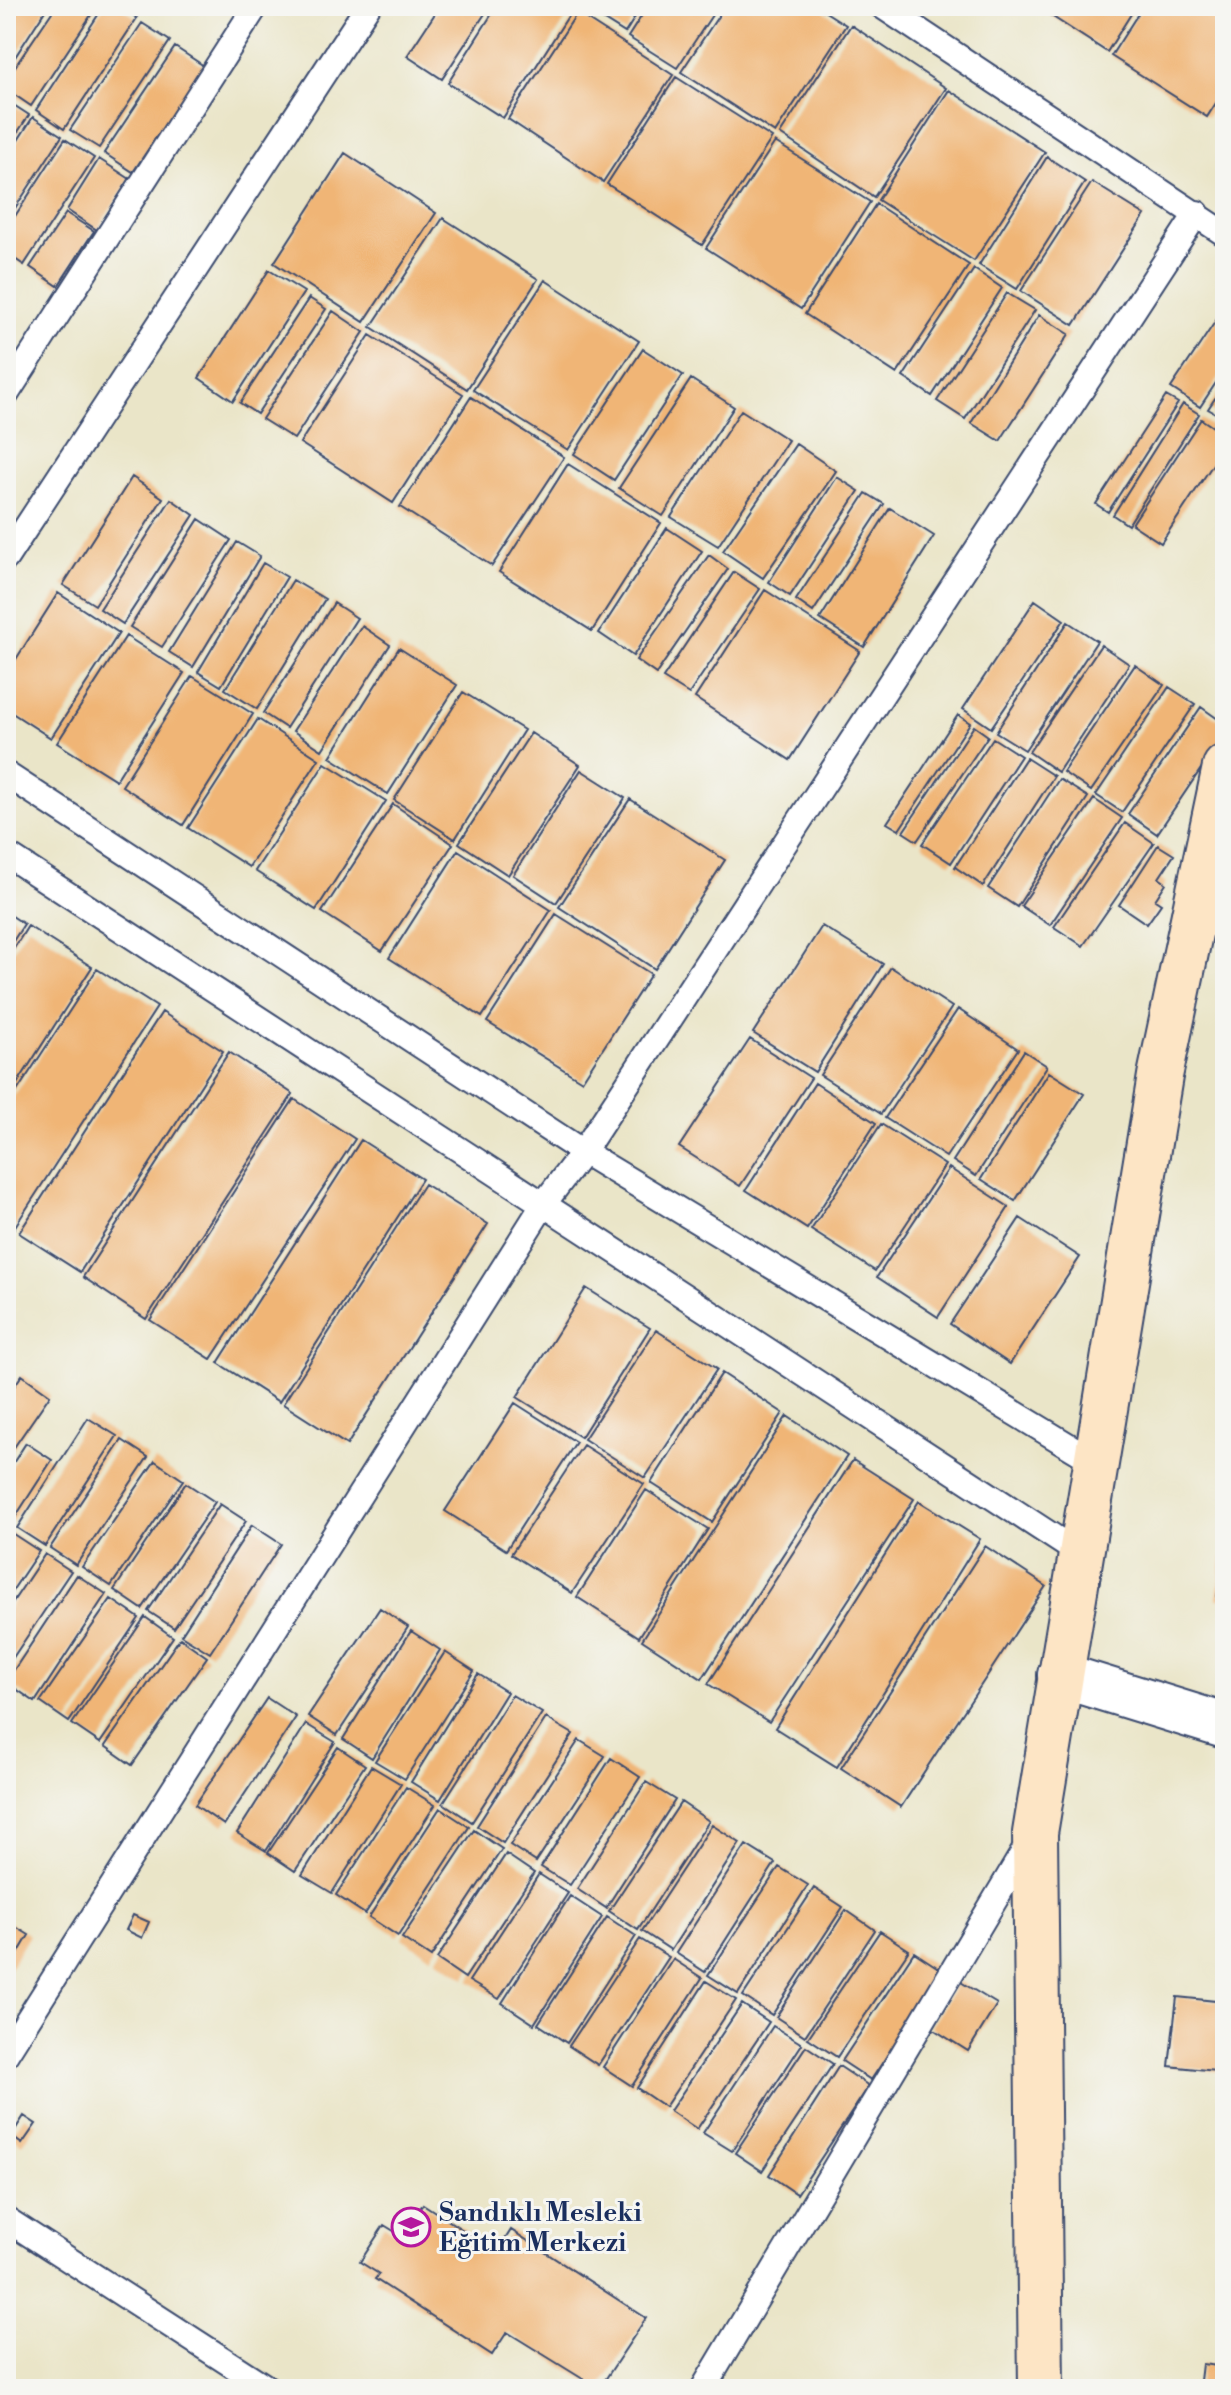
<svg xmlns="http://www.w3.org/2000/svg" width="1231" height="2395" font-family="'Libre Bodoni',serif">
<rect width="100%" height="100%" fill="#f6f6f2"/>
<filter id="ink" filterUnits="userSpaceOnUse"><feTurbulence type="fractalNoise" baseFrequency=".0125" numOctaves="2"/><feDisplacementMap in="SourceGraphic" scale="16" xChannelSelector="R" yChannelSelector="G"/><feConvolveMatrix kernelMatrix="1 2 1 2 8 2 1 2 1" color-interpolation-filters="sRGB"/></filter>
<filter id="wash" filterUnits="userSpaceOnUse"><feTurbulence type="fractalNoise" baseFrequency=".006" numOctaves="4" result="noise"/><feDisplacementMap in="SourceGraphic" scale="32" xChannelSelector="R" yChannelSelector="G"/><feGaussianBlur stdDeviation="1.8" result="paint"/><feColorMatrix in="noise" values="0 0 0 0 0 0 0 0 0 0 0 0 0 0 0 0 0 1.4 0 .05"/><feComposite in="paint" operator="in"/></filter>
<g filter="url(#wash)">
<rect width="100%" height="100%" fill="#eae5c8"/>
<g id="blocks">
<!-- building -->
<path fill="#f0b576" d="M7,6H48L6,71V8Z
M56,6H97L31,106L6,89V80Z
M104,6H119L137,18L64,129L36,110Z
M440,6H490L442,79L407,56Z
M497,6H565L572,10L503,118L448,83Z
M582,6H642L625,33Z
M648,6H718L677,68L628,37Z
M725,6H816L846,25L775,133L681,72Z
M1036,6H1136L1107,52Z
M1143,6H1225V89L1207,117L1111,56Z
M577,13L673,75L603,182L508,119Z
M142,23L170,41L99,148L70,130Z
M851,25L946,88L874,197L780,134Z
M175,47L204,66L133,172L104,153Z
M676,77L772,138L702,245L607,184Z
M949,90L1045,152L974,261L878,200Z
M6,100L29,115L6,150Z
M33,117L62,136L6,222V159Z
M65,139L94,158L24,265L6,253V230Z
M775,142L870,202L801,309L706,248Z
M345,153L436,213L364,322L274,263Z
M1047,157L1085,182L1017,289L979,265Z
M99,159L130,179L97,230L67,210Z
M1092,182L1145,215L1074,325L1021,291Z
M876,204L969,265L897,374L805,314Z
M66,213L94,231L58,286L30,267Z
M443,218L538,279L467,389L371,327Z
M974,269L1002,288L932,396L903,377Z
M269,270L304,292L233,401L199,378Z
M545,280L639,341L568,450L473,390Z
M1007,293L1035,310L965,419L937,401Z
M309,298L326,309L257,414L240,403Z
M1225,307V369L1200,407L1171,388Z
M333,311L364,332L294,439L262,419Z
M1039,315L1069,334L1000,441L971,423Z
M370,335L463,394L393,503L300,443Z
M643,349L683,375L614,480L574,454Z
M691,379L734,407L663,516L619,488Z
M1225,383V402L1217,414L1208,409Z
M1166,396L1178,403L1108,512L1096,504Z
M471,397L564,457L492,566L400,507Z
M1183,404L1199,414L1128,525L1113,515Z
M741,410L788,440L718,546L671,517Z
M1201,419L1225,435V446L1161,543L1132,524Z
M796,444L836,471L763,578L723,551Z
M568,464L661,523L592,631L499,572Z
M132,477L163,498L95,605L63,585Z
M837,477L859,491L790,596L769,582Z
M866,493L884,504L813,612L796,600Z
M171,499L194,515L123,624L100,609Z
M890,508L934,536L864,647L820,619Z
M199,519L231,540L162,647L130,627Z
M667,528L702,551L633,656L599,633Z
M237,542L260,556L193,667L169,652Z
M709,555L728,569L656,674L636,660Z
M263,563L287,577L221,686L198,672Z
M734,572L760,589L689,694L663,678Z
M293,580L325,599L257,709L225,689Z
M765,590L860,651L790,760L695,698Z
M58,593L119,633L51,738L6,709V675Z
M1035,600L1064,620L991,728L963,709Z
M334,603L357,618L286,728L263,713Z
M1068,622L1097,641L1025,750L996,732Z
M362,626L390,645L322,750L293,731Z
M126,636L184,673L116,780L57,743Z
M1101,645L1129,664L1058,772L1029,752Z
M399,648L457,685L388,794L330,757Z
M1135,665L1164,685L1091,791L1063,772Z
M192,676L253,714L183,825L122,786Z
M1169,687L1195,704L1122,812L1096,795Z
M463,692L524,730L455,839L394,800Z
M1201,707L1225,724V733L1157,834L1128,814Z
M958,715L970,723L899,830L887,823Z
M258,719L319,759L249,867L188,828Z
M974,726L988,736L917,841L903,832Z
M531,733L580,765L508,875L459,843Z
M993,738L1021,756L951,863L922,844Z
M1026,758L1054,776L983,886L955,867Z
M325,763L386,801L316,910L255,871Z
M581,770L625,798L556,903L513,875Z
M1059,779L1088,797L1017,907L988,888Z
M630,799L725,860L655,969L559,907Z
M1094,799L1122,818L1050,925L1021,906Z
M393,804L453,844L382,951L322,912Z
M1125,823L1154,843L1083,946L1054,927Z
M1158,845L1174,855L1159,878L1166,883L1155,900L1161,904L1147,924L1119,905Z
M458,850L551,910L482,1017L389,958Z
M6,912L24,924L6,952Z
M556,914L651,974L582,1081L487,1022Z
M28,926L92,967L6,1101V961Z
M822,926L883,964L815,1072L753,1033Z
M891,967L952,1007L881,1114L820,1075Z
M97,969L157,1007L14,1228L6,1223V1108Z
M958,1009L1018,1049L946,1157L885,1118Z
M162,1012L223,1051L80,1272L19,1233Z
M750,1039L811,1078L740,1186L679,1147Z
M1024,1051L1047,1066L976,1176L953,1161Z
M229,1052L293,1094L146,1319L83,1277Z
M1049,1072L1084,1094L1015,1201L981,1179Z
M815,1083L876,1123L807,1229L746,1190Z
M294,1099L355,1139L211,1359L150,1320Z
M881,1124L945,1165L875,1271L811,1230Z
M361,1140L422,1179L279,1402L218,1363Z
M949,1168L1009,1207L938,1317L877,1277Z
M424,1184L488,1224L347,1445L283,1404Z
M1020,1218L1080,1257L1010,1364L950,1324Z
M586,1288L650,1328L581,1437L517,1397Z
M656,1330L717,1369L645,1478L584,1439Z
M722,1373L783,1413L712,1522L651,1483Z
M22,1375L50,1395L6,1459V1398Z
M515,1403L576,1442L506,1550L445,1511Z
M787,1416L847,1456L702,1679L642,1640Z
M88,1418L117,1436L45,1546L17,1528Z
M122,1440L148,1457L76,1565L50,1548Z
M26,1443L52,1460L12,1522L6,1518V1474Z
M583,1445L644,1484L572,1593L511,1554Z
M853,1460L914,1499L769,1722L708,1684Z
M155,1461L183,1480L111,1586L82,1567Z
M186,1483L215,1502L142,1609L114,1590Z
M646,1490L708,1529L639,1637L577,1597Z
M919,1501L980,1539L837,1767L775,1728Z
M220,1504L246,1521L174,1628L148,1611Z
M252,1525L281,1544L210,1653L181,1635Z
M10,1532L39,1551L6,1600V1538Z
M985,1546L1046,1586L901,1807L841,1768Z
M45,1554L71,1571L6,1668V1612Z
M1223,1555H1225V1599H1217Z
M77,1575L106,1594L35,1702L6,1682Z
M111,1599L139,1618L69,1722L40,1702Z
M380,1608L408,1627L337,1735L308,1716Z
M145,1617L173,1637L100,1743L72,1724Z
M411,1631L440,1650L372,1758L343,1739Z
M180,1638L207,1657L132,1765L105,1746Z
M445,1652L474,1671L405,1779L375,1761Z
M478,1674L507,1692L440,1800L411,1782Z
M512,1695L542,1713L472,1822L443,1803Z
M267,1698L296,1717L224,1825L195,1805Z
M546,1718L573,1734L503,1843L477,1826Z
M306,1724L335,1742L266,1851L237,1833Z
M579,1740L605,1756L536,1862L510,1845Z
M338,1747L365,1765L295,1871L268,1853Z
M611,1758L640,1777L570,1885L541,1867Z
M371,1766L401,1784L332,1893L302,1875Z
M646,1782L675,1800L606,1908L577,1889Z
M406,1787L435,1805L365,1914L336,1895Z
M681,1802L709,1821L638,1930L609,1911Z
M440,1808L469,1827L398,1936L369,1917Z
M712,1825L740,1843L671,1950L642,1931Z
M474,1830L502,1849L431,1957L402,1938Z
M746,1845L775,1863L705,1972L676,1953Z
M506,1854L534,1873L465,1978L437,1959Z
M779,1867L808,1885L738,1994L708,1975Z
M539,1874L568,1893L499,1999L469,1981Z
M814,1888L843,1907L772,2015L743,1996Z
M570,1896L602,1917L534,2024L502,2003Z
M846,1910L875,1930L805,2036L776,2017Z
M133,1915L149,1922L142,1938L126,1930Z
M607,1917L636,1936L567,2043L538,2024Z
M6,1921L29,1935L6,1974Z
M880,1931L909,1950L837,2057L808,2038Z
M640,1939L669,1957L598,2065L569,2046Z
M914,1952L943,1971L871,2080L842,2061Z
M673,1959L702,1978L632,2086L603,2067Z
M706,1981L736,2000L665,2107L637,2088Z
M959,1981L997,2004L968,2051L930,2027Z
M1177,1997L1225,2002V2072L1169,2066Z
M742,2004L769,2022L697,2129L670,2111Z
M773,2026L802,2044L732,2151L703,2133Z
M806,2046L833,2064L762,2171L735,2153Z
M839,2066L869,2086L797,2194L769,2175Z
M24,2116L36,2124L22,2144L11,2136Z
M423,2204L497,2252L511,2230L646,2318L599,2389L507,2332L492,2355L375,2279L379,2274L360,2262L384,2225L402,2236Z
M1202,2364L1225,2367V2389H1199Z"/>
</g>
</g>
<g filter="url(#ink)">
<use href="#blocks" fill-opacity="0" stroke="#3a4a6e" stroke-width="2"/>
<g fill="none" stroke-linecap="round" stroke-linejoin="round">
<!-- lane casing -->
<g stroke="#3a4a6e" stroke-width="28">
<path id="lane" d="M882,6L1225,234
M6,395L256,6
M6,558L368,6
M6,774L583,1152L1094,1461
M6,854L1080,1554
M6,2054L545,1202L583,1152L1197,213
M6,2219L269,2389
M703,2389L1030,1841"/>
</g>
<!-- street casing -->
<g stroke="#3a4a6e" stroke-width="48">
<path id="street" d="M1060,1675L1225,1726"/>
</g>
<!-- secondary casing -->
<g stroke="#3a4a6e" stroke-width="48">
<path id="secondary" d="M1041,2389L1035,1833L1160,1076L1225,767"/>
</g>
<!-- lane -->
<use href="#lane" stroke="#fff" stroke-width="24"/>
<!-- street -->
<use href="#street" stroke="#fff" stroke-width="44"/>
<!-- secondary -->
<use href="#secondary" stroke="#fde5c5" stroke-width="44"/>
</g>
</g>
<!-- icons -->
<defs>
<g id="school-ring" transform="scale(2)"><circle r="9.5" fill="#f6f6f2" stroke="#b5179e" stroke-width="1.5"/><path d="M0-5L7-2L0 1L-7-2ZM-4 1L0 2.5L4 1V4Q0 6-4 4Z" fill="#b5179e"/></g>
</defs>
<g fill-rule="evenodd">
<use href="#school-ring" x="411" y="2227"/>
</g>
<g text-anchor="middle" stroke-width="6" stroke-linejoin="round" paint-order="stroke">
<!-- poi labels -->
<g font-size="26" font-weight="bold" fill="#1b2f5e" stroke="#f6f6f2" text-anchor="start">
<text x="439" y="2221">Sandıklı Mesleki<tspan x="439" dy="30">Eğitim Merkezi</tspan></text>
</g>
</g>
<!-- margin -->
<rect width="1231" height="2395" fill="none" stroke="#f6f6f2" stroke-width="32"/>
</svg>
